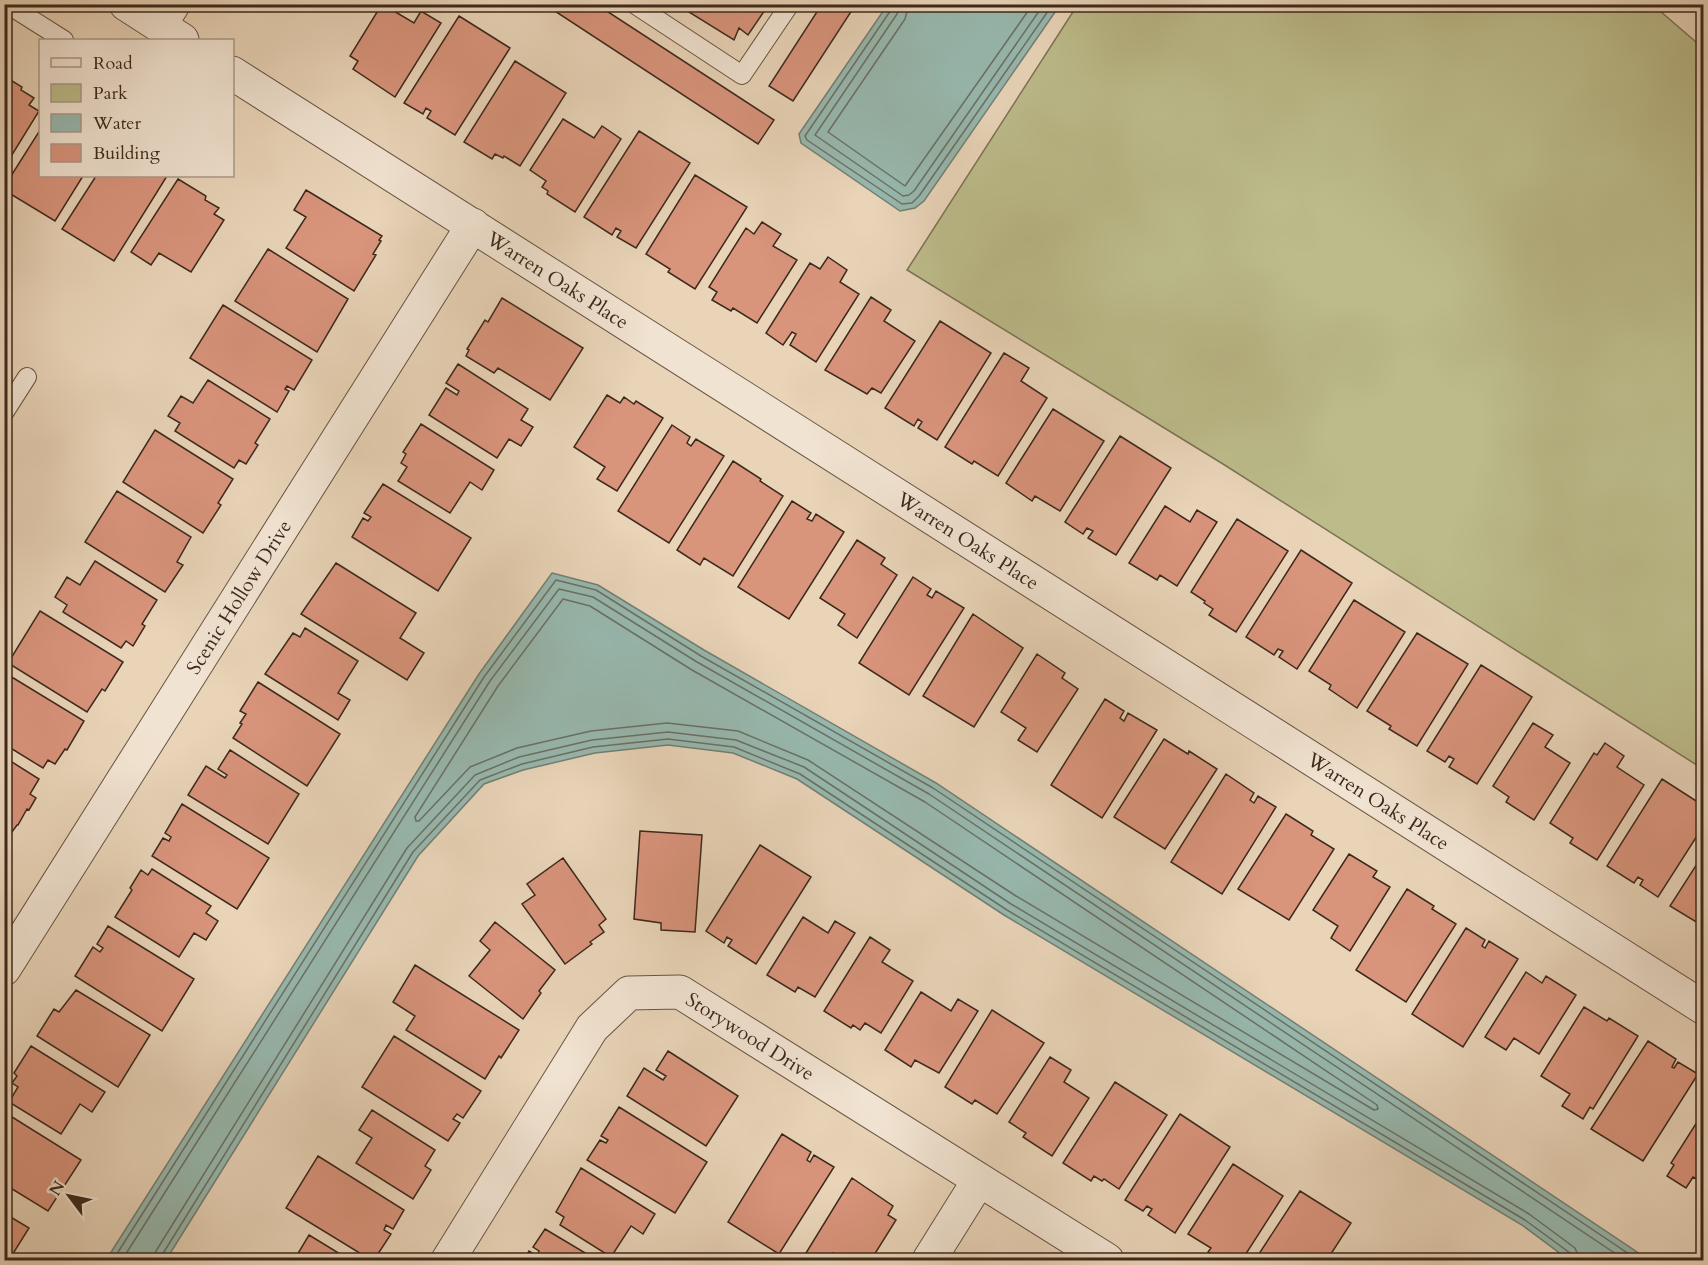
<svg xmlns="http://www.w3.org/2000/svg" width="1708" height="1265" font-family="Cardo,serif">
<rect width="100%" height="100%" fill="#e9d4b8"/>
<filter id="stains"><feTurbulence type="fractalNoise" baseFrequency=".00333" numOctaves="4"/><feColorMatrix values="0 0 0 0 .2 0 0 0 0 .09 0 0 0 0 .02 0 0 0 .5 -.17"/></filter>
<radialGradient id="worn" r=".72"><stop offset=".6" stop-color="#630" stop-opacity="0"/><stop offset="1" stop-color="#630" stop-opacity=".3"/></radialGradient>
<!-- green -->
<path fill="#bcbb8a" stroke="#7c7253" stroke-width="1.5" d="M1078,4L1653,5L1703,48V769L1223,464L907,270Z"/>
<!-- water -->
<path fill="#97b8ae" stroke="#737f74" stroke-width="1.5" d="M888,4L1060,5L924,201L915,208L900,211L801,143L799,134Z
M552,573L598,585L704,650L936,783L1649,1260H1569L1522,1225L1004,915L797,779L733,753L668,745L595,753L523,770L484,784L418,856L166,1260H106L479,674Z"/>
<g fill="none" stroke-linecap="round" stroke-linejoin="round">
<!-- shore -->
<path stroke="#6a7065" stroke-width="1.5" d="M892,4L891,10L805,136L807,140L902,204L912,203L919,196L1053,4
M900,4L897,14L815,135L903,196L909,195L914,191L1044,4
M909,4L905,19L828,132L905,186L1033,4
M563,599L590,606L692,670L925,802L1377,1105L1378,1109L1374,1110L1016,896L808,760L738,731L667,723L591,731L517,748L470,767L419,821H416L415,817L498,686Z
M113,1260L484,677L556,580L596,590L701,656L933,788L1638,1260
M122,1260L490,681L559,589L593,597L697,662L929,794L1625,1260
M154,1260L156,1251L407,848L475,775L519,757L592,740L668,732L736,740L804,767L1011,904L1529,1214L1575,1248L1580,1260
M161,1260L162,1255L413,852L480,780L522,764L593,747L668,739L734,747L800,774L1007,910L1525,1220L1570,1253L1572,1260"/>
</g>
<!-- building -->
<path fill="#d9947c" stroke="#3c291c" stroke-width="1.5" d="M382,4L414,23L421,11L441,23L395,97L353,69L358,61L350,56Z
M544,4H596L774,120L758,144Z
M676,4H769L748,35L739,28L734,40Z
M822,4H856L793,101L769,86Z
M459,16L510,48L455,135L427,118L431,111L426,108L423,114L404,103Z
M515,61L566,93L520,166L504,156L503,158L495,154L492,159L464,142Z
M4,76L22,87L21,90L34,98L29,105L39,111L7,163L4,161Z
M563,119L594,138L602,126L621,139L575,212L547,194L548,191L542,187L546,181L530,170Z
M40,130V176H83L55,221L4,190V187Z
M639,131L690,163L636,248L617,237L621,231L616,228L612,235L584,217Z
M695,175L747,207L695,289L668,272L670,269L646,254Z
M96,176H167L114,261L62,229Z
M178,179L206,196L205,200L219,208L214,214L224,220L191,272L159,253L151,265L131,252Z
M306,190L382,236L379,240L381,241L373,254L376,255L354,291L286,248L306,217L294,210Z
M762,222L781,234L773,246L797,260L757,323L733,308L731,311L712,300L717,292L709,287L746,228L754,234Z
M268,249L348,299L317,352L235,301Z
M828,257L847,270L840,282L859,294L816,362L790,345L796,334L792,332L783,345L766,333L810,263L820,269Z
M871,297L891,310L884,321L915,341L881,393L872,388L867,394L825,370Z
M502,298L583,348L550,400L498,368L494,373L466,356L469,350L467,349L485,320L488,322Z
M223,305L312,360L294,390L287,386L285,389L289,391L277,412L190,358Z
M940,321L991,353L937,440L918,428L922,422L918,419L914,426L885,408Z
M1004,353L1029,368L1021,381L1047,398L998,476L974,461L972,464L945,447Z
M458,364L528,409L521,420L533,427L521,446L509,439L497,458L429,415L446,388L457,395L459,391L446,383Z
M208,380L270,419L255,443L258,445L246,464L239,460L234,468L175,431L180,423L168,416L181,396L193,403Z
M607,395L620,403L624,397L634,404L636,401L663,418L617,491L597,479L605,467L574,447Z
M1053,409L1104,441L1060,511L1035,496L1032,501L1006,483Z
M421,424L494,470L482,490L470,482L450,513L398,481L407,467L401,463L406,454L403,452Z
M672,425L690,437L687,443L691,446L696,439L724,456L669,543L618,511Z
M155,430L233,479L218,503L221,505L203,533L123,482Z
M1120,436L1171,468L1116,555L1088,538L1093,531L1087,528L1083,534L1065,522Z
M733,461L761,479L760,481L783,496L733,576L704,558L700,565L677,550Z
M383,484L471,538L438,591L352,537L363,518L368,521L371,517L364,513Z
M117,491L191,537L177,562L183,565L165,592L85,542Z
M792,501L811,513L807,519L812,521L816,514L844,532L789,619L738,587Z
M1165,506L1190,522L1197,510L1217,522L1177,586L1160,575L1157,580L1129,563Z
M1237,519L1288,551L1236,632L1209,615L1213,609L1204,603L1205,601L1191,592Z
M857,540L885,558L881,564L897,575L857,638L838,625L845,614L820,598Z
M1301,550L1352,583L1297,669L1279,657L1283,651L1278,649L1274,655L1246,637Z
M95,561L157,600L142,624L145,626L133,646L126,641L121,648L63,612L67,605L55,597L67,577L80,585Z
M336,563L416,613L400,638L424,653L407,680L301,614Z
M913,577L931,589L927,595L932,598L936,591L964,608L909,695L859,663Z
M1354,600L1405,632L1357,708L1329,689L1331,685L1309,671Z
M40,611L123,662L105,691L102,689L87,712L8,663Z
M973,614L1023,648L974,727L923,696Z
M305,628L358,661L338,693L350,700L338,720L265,674L293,633L300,637Z
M1417,633L1468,664L1417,746L1389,729L1391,726L1367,711Z
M1037,654L1065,673L1062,678L1078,689L1037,752L1018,740L1026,728L1001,712Z
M1481,665L1532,697L1477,784L1449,767L1454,759L1449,756L1445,762L1427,751Z
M10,676L84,721L67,750L65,749L55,764L48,760L43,768L4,744V711L9,704L4,701V685Z
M258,682L340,734L307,786L233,738L242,724L240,723L246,714L240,711Z
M1105,699L1124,711L1120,718L1124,721L1128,713L1157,730L1102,818L1051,785Z
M1533,723L1553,735L1545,747L1570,763L1534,820L1506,802L1509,797L1493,786Z
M1164,739L1188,754L1189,751L1217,769L1165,849L1114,817Z
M1605,743L1624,756L1617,767L1644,785L1597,860L1570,843L1573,838L1550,823L1594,753L1597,755Z
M230,750L299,794L268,844L188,795L206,766L225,778L227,775L218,769Z
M4,757L39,779L30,794L36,798L29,810L27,809L18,825H17L12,832L4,827Z
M1226,774L1254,793L1250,800L1254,803L1258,796L1276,807L1222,894L1171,862Z
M1662,779L1704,806V825L1658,897L1640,885L1643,880L1638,877L1634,883L1607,866Z
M182,804L269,858L237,909L152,856L163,838L169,841L171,837L165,833Z
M1286,814L1313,831L1311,835L1334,849L1289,920L1238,889Z
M640,831L702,835L695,932L661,930V923L634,919Z
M760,845L811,877L756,964L728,946L732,940L727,937L724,943L706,931Z
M1704,853V920L1701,919L1698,923L1670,906Z
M1349,854L1377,871L1373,877L1390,887L1350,951L1331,938L1338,926L1313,910Z
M563,858L606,919L599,925L604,932L590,942L592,944L565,964L522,904L535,895L527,884Z
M152,869L211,906L206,913L218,921L206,940L194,933L179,957L115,917L132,890L130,888L141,870L148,875Z
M1407,889L1434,906L1432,909L1456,924L1406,1002L1356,970Z
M803,917L828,933L835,921L855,933L815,997L798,987L795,992L767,975Z
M495,922L555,970L539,991L541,993L523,1019L469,976L490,950L480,941Z
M108,926L194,979L162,1031L75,976L93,947L100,952L103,948L97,944Z
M1466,928L1485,940L1482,946L1485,948L1489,941L1518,959L1463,1047L1412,1014Z
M870,937L890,950L882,962L913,981L881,1033L865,1023L860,1030L853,1025L851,1028L824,1011Z
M415,965L519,1030L501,1058L499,1056L485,1079L406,1030L415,1016L393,1002Z
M1526,972L1542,983L1546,976L1576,995L1539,1054L1514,1038L1506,1050L1485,1037Z
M76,990L150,1035L118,1087L37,1036L54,1009L59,1012Z
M921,992L951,1011L958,999L978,1011L939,1073L915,1060L911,1067L885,1050Z
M1584,1007L1607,1021L1609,1018L1638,1036L1593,1109L1590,1107L1583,1119L1562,1106L1570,1094L1541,1076Z
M992,1010L1044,1043L997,1114L975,1100L972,1104L945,1087Z
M394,1036L481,1091L463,1118L457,1114L453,1119L460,1123L448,1141L362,1087Z
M1648,1041L1676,1059L1672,1067L1674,1068L1678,1062L1698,1074L1643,1161L1591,1129Z
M31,1046L105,1092L92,1112L80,1104L61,1134L9,1102L18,1087L12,1083L17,1076L14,1073Z
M668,1051L738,1096L706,1146L627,1096L644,1068L663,1080L666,1076L656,1070Z
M1050,1057L1071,1070L1064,1082L1089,1098L1052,1156L1023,1137L1026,1133L1009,1122Z
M1115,1082L1167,1115L1119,1189L1104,1179L1102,1181L1094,1176L1091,1181L1063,1163Z
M619,1107L707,1162L675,1213L587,1160L600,1140L606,1143L608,1140L601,1136Z
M372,1110L435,1150L425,1166L431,1170L413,1199L356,1163L372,1138L359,1130Z
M1704,1111V1183L1693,1177L1686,1188L1667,1176L1674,1165L1671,1163Z
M4,1112L81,1160L48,1211L4,1184Z
M1180,1114L1230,1147L1175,1233L1148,1215L1152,1209L1147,1206L1143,1211L1125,1200Z
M782,1134L811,1152L807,1160L810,1162L814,1155L834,1167L779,1254L728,1222Z
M318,1156L404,1210L393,1229L386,1225L384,1230L391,1234L374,1260H371L286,1208Z
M1233,1164L1283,1196L1242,1260H1221L1208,1252L1211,1248L1188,1234Z
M581,1168L655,1214L643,1234L631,1226L611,1257L560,1225L564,1217L556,1212Z
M852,1178L893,1206L888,1215L896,1220L871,1260H846L833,1253L828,1260H819L806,1253Z
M1300,1191L1351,1223L1327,1260H1255Z
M4,1213L29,1228L9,1260H4Z
M545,1229L597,1260H524L529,1251L537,1256L539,1251L533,1247Z
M309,1235L350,1260H294Z"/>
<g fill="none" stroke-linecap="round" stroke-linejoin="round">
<!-- service casing -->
<g stroke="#675443" stroke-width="20">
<path id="service" d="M7,4L64,40
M634,4L742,75L790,4
M166,30L182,4
M4,413L27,377"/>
</g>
<!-- minor casing -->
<g stroke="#675443" stroke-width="35">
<g id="minor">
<path d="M126,4L182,40"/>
<path id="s1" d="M232,73L1704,1008"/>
<path id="s2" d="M4,969L473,225"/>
<path id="s3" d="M448,1260L592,1028L629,993L680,992L1107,1260"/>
<path d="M929,1260L979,1180"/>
</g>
</g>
<!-- service -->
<use href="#service" stroke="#f1e3d1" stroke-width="18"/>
<!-- minor -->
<use href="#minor" stroke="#f1e3d1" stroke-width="33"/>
</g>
<g text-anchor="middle" stroke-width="6" stroke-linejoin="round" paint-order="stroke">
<!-- street labels -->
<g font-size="20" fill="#3c291c" stroke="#f1e3d1">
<text dy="7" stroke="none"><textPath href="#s1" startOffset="386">Warren Oaks Place</textPath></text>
<text dy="7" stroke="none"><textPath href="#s1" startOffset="872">Warren Oaks Place</textPath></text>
<text dy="7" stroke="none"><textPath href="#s2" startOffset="440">Scenic Hollow Drive</textPath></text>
<text dy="7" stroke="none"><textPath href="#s1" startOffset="1358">Warren Oaks Place</textPath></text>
<text dy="7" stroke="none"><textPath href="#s3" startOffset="458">Storywood Drive</textPath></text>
</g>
</g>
<!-- margin -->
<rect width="1708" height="1265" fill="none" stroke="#e9d4b8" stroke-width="24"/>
<rect x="6" y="6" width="1696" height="1253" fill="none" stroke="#3c291c" stroke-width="3"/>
<rect x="12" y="12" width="1684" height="1241" fill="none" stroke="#3c291c" stroke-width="1.5"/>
<!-- legend -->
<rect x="39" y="39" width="195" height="138" fill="#f1e3d1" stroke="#a99989" stroke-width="1.5"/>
<rect x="51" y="58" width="30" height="9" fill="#f1e3d1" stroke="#a99989" stroke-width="1.5"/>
<text x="93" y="69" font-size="18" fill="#3c291c">Road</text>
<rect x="51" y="84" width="30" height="18" fill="#bcbb8a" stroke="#a99989" stroke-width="1.5"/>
<text x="93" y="99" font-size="18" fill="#3c291c">Park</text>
<rect x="51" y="114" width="30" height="18" fill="#97b8ae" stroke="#a99989" stroke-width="1.5"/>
<text x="93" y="129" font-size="18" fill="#3c291c">Water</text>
<rect x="51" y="144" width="30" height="18" fill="#d9947c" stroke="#a99989" stroke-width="1.5"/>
<text x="93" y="159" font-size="18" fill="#3c291c">Building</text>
<!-- north arrow -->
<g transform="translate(69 1196) rotate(302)" stroke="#f1e3d1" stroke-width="4.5" paint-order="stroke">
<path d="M0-4.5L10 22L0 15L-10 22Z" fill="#3c291c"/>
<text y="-9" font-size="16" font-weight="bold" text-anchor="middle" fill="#3c291c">N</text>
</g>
<rect width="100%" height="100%" filter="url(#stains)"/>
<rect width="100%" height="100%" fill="url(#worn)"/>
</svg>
